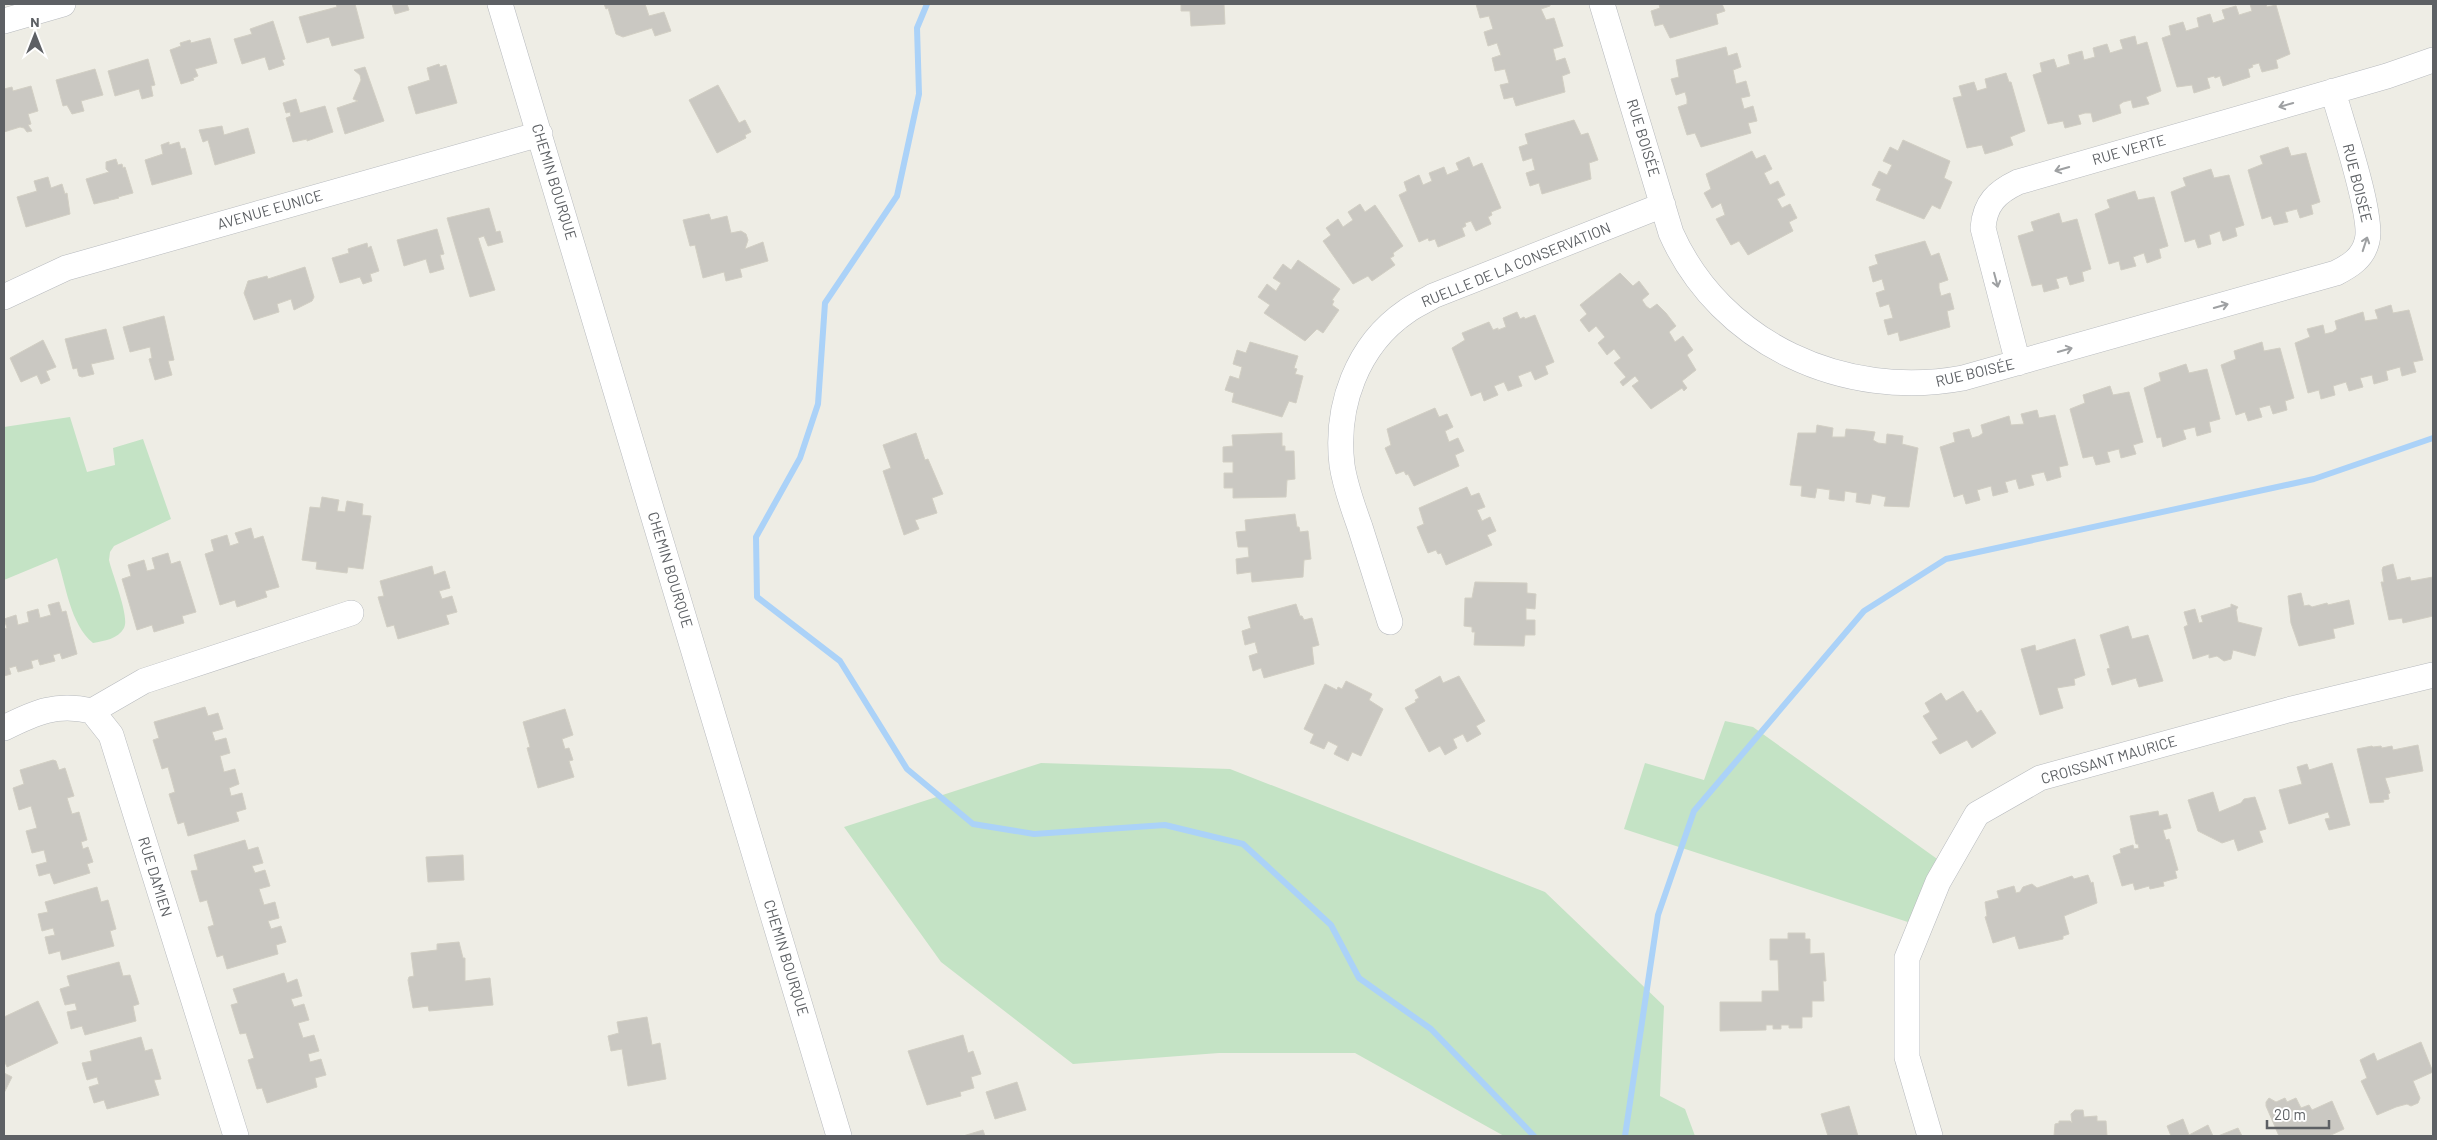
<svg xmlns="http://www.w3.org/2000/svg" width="2437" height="1140" font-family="Barlow,sans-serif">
<rect width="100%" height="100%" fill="#eeede5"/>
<!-- green -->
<path fill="#c4e3c5" d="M70,417L87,472L115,465L113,448L143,439L171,519L114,546L110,552L109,560C112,574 130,617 124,628C118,639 104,641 93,643C70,624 66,585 57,558L4,580V427Z
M1725,721L1753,727L1947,866L1920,926L1624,829L1645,763L1704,780Z
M1041,763L1230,769L1545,892L1664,1006L1660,1096L1685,1109L1695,1136H1504L1355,1053H1219L1073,1064L941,962L844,827Z"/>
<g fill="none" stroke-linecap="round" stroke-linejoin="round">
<!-- stream -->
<path stroke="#abd2f8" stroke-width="6" d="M927,4L917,28L919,94L897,196L825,303L818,404L800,458L756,537L757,597L840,661L907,769L973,824L1034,834L1165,825L1243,844L1331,925L1359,978L1431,1029L1534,1136
M1625,1136L1658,915L1694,811L1864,611L1946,559L2314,479L2433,438"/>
</g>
<!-- building -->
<path fill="#cac8c2" stroke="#d2cfc4" d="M336,4H355L364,38L332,46L329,37L307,43L299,17L337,7Z
M392,4H407L409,10L395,14Z
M604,4H645L649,16L664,12L671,31L655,36L652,28L623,37L616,34L608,8L606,9Z
M1181,4H1224L1225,24L1191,26L1190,11H1181Z
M1476,4H1550V6L1541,9L1546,20L1554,18L1563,46L1553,49L1556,61L1565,58L1570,73L1562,76L1565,92L1516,106L1513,97L1504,99L1500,85L1509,83L1505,69L1495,71L1492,58L1501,55L1497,43L1488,46L1484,32L1493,29L1489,16L1480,18Z
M1659,4H1722L1725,11L1716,14L1718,24L1670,38L1663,24L1655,26L1651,11L1660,8Z
M2250,4H2266L2267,7L2276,5L2290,54L2276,60L2278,68L2262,72L2259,63L2252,65L2253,67L2248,69L2250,77L2223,86L2220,76L2215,78L2214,76L2207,78L2210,88L2194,93L2192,85L2177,87L2162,38L2171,35L2169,26L2183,22L2186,31L2199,27L2197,18L2210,14L2213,23L2225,19L2222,10L2236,6L2239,15L2252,11Z
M273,21L285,59L282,60L284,65L269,70L265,57L242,64L234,39L252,34L250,29Z
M2135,36L2137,45L2147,42L2161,91L2146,97L2149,104L2133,108L2131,100L2123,102L2119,105L2121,113L2093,122L2091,113H2085L2078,115L2081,124L2065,128L2063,121L2048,124L2033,75L2042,72L2040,63L2054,59L2057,68L2070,64L2068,55L2082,51L2084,60L2095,57L2093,48L2107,44L2110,53L2123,49L2120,40Z
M210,38L217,63L195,69L198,76L193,78L194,80L181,84L170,50L181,46L180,43L190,40L191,43Z
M1726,47L1728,56L1737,53L1741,67L1733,70L1736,84L1746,81L1750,96L1741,98L1744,109L1753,106L1757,121L1748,123L1751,133L1701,147L1695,133L1687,135L1678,107L1687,104V99L1685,92L1676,95L1671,79L1679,77L1676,60Z
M148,59L155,85L151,86L153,96L142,99L139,89L115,96L108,71Z
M439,64L440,67L446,65L457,103L416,114L408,87L430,80L427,68Z
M365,67L384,121L345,134L337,108L358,101L353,99L361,80L360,75L354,70Z
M95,69L103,95L81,101L84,111L72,114L67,105L63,106L56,80Z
M2006,73L2009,82H2011L2025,131L2010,137L2013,145L1999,150L1985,154L1982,145L1967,148L1953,98L1962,96L1959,86L1974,82L1977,91L1987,88L1985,79Z
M718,85L739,123L745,120L751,132L745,135L746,138L717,153L689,100Z
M31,86L38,111L28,114L31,124L28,125L32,131L27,132L24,128L20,127L4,132V89L12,87L13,91Z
M296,99L300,113L325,106L333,132L307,141V139L293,142L286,118L291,116L290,112L286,113L283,103Z
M1574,120L1581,135L1588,133L1598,160L1589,163L1591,179L1542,194L1539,183L1530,186L1526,173L1535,170L1532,158L1523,161L1519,147L1528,144L1525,134Z
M222,126L224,135L248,128L255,153L215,165L208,140L203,142L199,130Z
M1903,140L1950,161L1944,178L1952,182L1940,209L1932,205L1924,219L1876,200L1881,189L1872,185L1879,171L1887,175L1892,165L1883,161L1890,147L1898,151Z
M169,142V145L179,142L181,149L185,148L192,174L152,185L145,160L163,154L161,145Z
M2288,147L2291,156L2306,153L2320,202L2311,205L2313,214L2300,218L2297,209L2285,212L2288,222L2274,225L2271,216L2262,219L2248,170L2263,164L2260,156Z
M1752,151L1756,159L1765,155L1772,169L1764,173L1770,185L1778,181L1785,195L1777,199L1782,208L1790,204L1797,218L1789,222L1793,231L1748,255L1739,241L1731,245L1716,219L1725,215L1721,203L1712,208L1704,193L1711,189L1706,174Z
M1469,157L1473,167L1482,163L1501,208L1491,212L1492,215L1488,217L1491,224L1476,231L1471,221L1465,223L1466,226L1462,228L1465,236L1438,247L1435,239L1429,241L1428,238L1419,242L1399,195L1407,191L1404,182L1419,175L1423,185L1432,181L1429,173L1444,167L1447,175L1459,170L1456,163Z
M116,159L118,165L122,164L123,168L125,167L133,193L118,197L119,198L94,204L86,179L109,172L106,169V162Z
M2211,169L2214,178L2229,175L2244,225L2235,228L2237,236L2223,241L2220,231L2209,235L2211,244L2198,248L2195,239L2185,242L2171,192L2186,186L2183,178Z
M48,177L51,188L62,184L65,194L67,193L70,214L26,227L17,197L37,191L34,181Z
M2135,191L2138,200L2154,197L2168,246L2159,249L2161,258L2147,263L2144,253L2133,257L2136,266L2121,270L2119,261L2109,264L2095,214L2110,208L2107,200Z
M1360,204L1365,212L1375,205L1403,246L1393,253L1394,256L1390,258L1395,265L1372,281L1368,276L1353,284L1323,241L1331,235L1326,228L1338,219L1343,227L1353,220L1348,212Z
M489,208L496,232L500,231L503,242L488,246L484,236L478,238L495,290L470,297L447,218Z
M2059,213L2062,223L2077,219L2091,269L2082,272L2084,281L2070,285L2067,276L2056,279L2059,288L2044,292L2042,284L2032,286L2018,236L2034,231L2031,222Z
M709,214L711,220L727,216L731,233L741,231L746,234L748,240L745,249L763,242L768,261L740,269L742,277L726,281L724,272L703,278L695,245L690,246L683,220Z
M437,229L444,254L440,255L444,269L430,273L426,259L404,266L397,240Z
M1925,241L1931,256L1939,253L1948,280L1939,283V288L1941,296L1950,293L1954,309L1947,311L1950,327L1900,341L1898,332L1888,335L1884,320L1893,318L1889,304L1880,307L1876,293L1885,290L1882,279L1873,282L1869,267L1878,264L1875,255Z
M367,243L368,248L371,246L379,271L370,274L372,281L363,284L360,277L340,283L332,258L349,253L348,249Z
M1298,260L1340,289L1332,300L1334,301L1332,305L1339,310L1323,333L1317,329L1305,341L1264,313L1270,305L1258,297L1267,284L1276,291L1281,283L1273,278L1283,264L1291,270Z
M305,267L314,297L312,301L294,310L291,299L277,304L279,312L254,320L244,293L248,281L267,276L268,279Z
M1620,273L1633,286L1639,281L1649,294L1642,300L1646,306L1650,309L1657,304L1666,313L1676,326L1669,332L1675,342L1683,336L1693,350L1687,355L1696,370L1682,381L1687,388L1684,391L1682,388L1651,409L1632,386L1639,381L1635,376L1623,386L1620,382L1626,377L1614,363L1621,358L1614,349L1607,355L1598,343L1605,337L1596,326L1589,332L1580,320L1587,314L1580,305Z
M2391,305L2393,313L2409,310L2423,360L2413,362L2416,372L2402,376L2400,367L2386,371L2388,380L2374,384L2372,375L2360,378L2363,387L2349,391L2346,382L2333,386L2335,395L2321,399L2319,390L2308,393L2295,343L2310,337L2307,329L2323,325L2325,334L2333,332L2337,329L2335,321L2363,312L2365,321L2378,319L2375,310Z
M1517,312L1520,319L1524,317L1525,319L1535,315L1554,362L1545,366L1548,374L1535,380L1531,371L1518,376L1522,386L1508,391L1504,382L1494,386L1498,395L1484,401L1481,392L1471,396L1452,348L1465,340L1462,333L1489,322L1493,330L1498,328V330L1506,327L1503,318Z
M164,316L174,360L168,361L172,375L155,380L149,359L152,358L150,347L130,352L123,327Z
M106,329L114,359L91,364L94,374L82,377L79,376L77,368L73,369L65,339Z
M43,340L56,367L46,371L50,380L41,384L37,375L21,382L10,358Z
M1250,342L1298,356L1294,368L1297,369L1295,374L1303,376L1296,403L1289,401L1282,417L1232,402L1234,393L1225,390L1230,376L1239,379L1242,367L1233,364L1237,350L1246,353Z
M2262,342L2264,351L2280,348L2294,398L2285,401L2287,410L2273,414L2270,405L2259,408L2262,417L2248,421L2245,412L2236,415L2221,365L2236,359L2234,351Z
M2186,364L2189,373L2207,369L2220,419L2209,422L2211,432L2197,436L2195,427L2183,430L2186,439L2163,447L2161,437L2157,438L2144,388L2161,381L2159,373Z
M2110,386L2113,395L2129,392L2143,442L2133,445L2136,454L2121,458L2119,449L2107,452L2110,462L2096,465L2093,456L2083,458L2070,409L2085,403L2083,395Z
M1435,408L1439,417L1447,414L1453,427L1445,431L1449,442L1458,438L1464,451L1455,455L1459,466L1414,486L1408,474L1406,475L1404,471L1396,474L1385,448L1391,445L1387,429Z
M2037,410L2039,418L2055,415L2068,465L2059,467L2061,477L2047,481L2044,472L2031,475L2034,485L2019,489L2016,479L2005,482L2008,492L1993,496L1991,486L1977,490L1980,500L1966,504L1963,494L1954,497L1940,447L1955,442L1953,433L1969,429L1972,438L1979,436L1983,433L1981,425L2009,416L2011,425L2024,424L2021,414Z
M1817,425L1833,428L1832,437H1845L1846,429L1859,430L1875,432L1873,440L1878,443L1886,444L1887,434L1903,436L1902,444L1918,448L1909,507L1884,506L1886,497L1872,494L1870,504L1856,502L1857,493L1845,491L1844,501L1829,499L1830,490L1817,488L1815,498L1801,496L1802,486L1790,485L1798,433H1816Z
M916,433L925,460L928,459L943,494L932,498L937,513L915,520L919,529L904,535L883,471L891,468L883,445Z
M1282,433V446H1285V451H1294L1295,479L1287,480L1286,497L1233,498V488H1224V473H1233V462H1223V447L1233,446L1232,435Z
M1467,487L1471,496L1479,493L1485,507L1477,510L1482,521L1490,517L1496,531L1487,535L1492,545L1446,565L1441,553L1438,554L1436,550L1428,553L1417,527L1424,524L1419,508Z
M322,497L339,500L337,511L345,512L347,501L363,504L362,515L371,516L363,569L348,567L347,573L316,569L317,562L302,560L310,507L320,508Z
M1295,514L1297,527H1299L1300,532L1308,531L1311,559L1304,560L1303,577L1252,582L1251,572L1237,574L1236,559L1249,557L1248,547H1238L1236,532L1246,531L1245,520Z
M251,528L254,539L263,536L279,587L265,591L267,597L237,607L235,600L220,605L205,554L214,551L211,540L227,535L230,546L239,543L235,533Z
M168,553L171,564L180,561L196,612L182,616L184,623L154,632L152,625L137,630L122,579L131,576L128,565L144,560L147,571L155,569L152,558Z
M2393,564L2397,580L2410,577L2411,581L2433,577V616L2403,623L2402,618L2389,620L2381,582H2384L2382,570L2383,567Z
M432,566L434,575L445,571L450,588L439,591L442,599L452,596L457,612L446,615L449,624L398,639L394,625L387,627L378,597L384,596L380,581Z
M1475,582L1527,583V593L1536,594L1535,609L1526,608V620H1535V635H1525L1524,646L1474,645L1475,632H1472V627L1464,626L1465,598H1472Z
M2301,593L2304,606L2309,605L2312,607L2327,603L2328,605L2349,600L2354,624L2333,629L2335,638L2299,646L2291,623L2288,596Z
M59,602L62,612L66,611L77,654L62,659L60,653L53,655L55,661L40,665L38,659L31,661L33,668L18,672L16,666L9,668L11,674L4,676V629L7,628L4,619L16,615L18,625L29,622L27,612L38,609L40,618L51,615L48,605Z
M1296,604L1300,616H1302L1304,620L1312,618L1319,645L1312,647L1314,664L1264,678L1261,668L1253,671L1249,656L1258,653L1255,642L1245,645L1242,631L1251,628L1248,617Z
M2231,604L2238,607L2236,610L2238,622L2262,628L2255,656L2233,650L2231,659L2224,661L2217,656L2209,658V654L2193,659L2184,627L2188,625L2184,612L2195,609L2199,623L2203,622L2201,616L2231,607Z
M2128,626L2132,639L2148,635L2163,681L2139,687L2136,678L2112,685L2107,669L2110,668L2100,635Z
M2075,639L2085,675L2074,679L2075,685L2057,688L2063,708L2040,715L2021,649L2035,645L2036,651Z
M1440,676L1443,683L1459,676L1485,721L1476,726L1481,734L1467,742L1463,734L1453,739L1457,748L1445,755L1440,746L1429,752L1405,708L1416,702L1415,700L1419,698L1415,690Z
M1346,681L1372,694L1369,700L1383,709L1361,756L1352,752L1348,761L1334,754L1338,746L1328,741L1324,749L1310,743L1314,734L1304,729L1325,684L1337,690L1338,687L1342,689Z
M1963,691L1977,713L1981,710L1996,733L1972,748L1967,740L1940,754L1932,742L1938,739L1923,716L1930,712L1925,703L1941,693L1946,701Z
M205,707L208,716L218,713L223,729L212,732L215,741L226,738L230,753L220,756L224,772L235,769L239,784L229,788L231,796L242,793L246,809L236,812L239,821L188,836L184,822L178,824L169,794L175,792L168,767L162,769L153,740L159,738L154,722Z
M565,709L573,735L562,739L565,749L569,748L573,760L569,761L574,777L538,788L527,748L530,747L523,722Z
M2418,745L2423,771L2385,778L2390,793L2388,794L2389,799L2383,800L2384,802L2370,803L2357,749L2372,746L2373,747L2381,746L2382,748L2392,746L2393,750Z
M53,760L56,761L59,770L65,768L74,796L67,798L72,814L79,812L87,840L81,842L83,849L88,847L93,862L87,864L90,873L54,884L50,873L39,876L36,865L47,862L44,850L32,853L26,831L37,828L31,806L19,810L13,788L24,784L20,770Z
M2332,763L2350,825L2329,830L2325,819L2330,818L2328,812L2289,824L2279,790L2302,784L2297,767L2307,764L2309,770Z
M2213,792L2219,812L2241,803L2244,799L2255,797L2266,829L2259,831L2263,842L2238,851L2234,839L2222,843L2198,831L2188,800Z
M2158,811L2159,816L2167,814L2171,828L2163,830L2166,840L2169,839L2178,870L2175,871L2177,878L2163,882L2164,886L2150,889L2149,886L2135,890L2133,883L2122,886L2113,856L2121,853L2120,849L2133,845L2134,849L2139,848L2138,844H2136L2130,816Z
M245,840L248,850L258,847L263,863L252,866L255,873L265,870L270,886L259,889L264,905L275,902L279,918L268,921L271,929L281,926L286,942L276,945L278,954L227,969L223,955L217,957L208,927L214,925L207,900L200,902L191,871L198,870L194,855Z
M463,855L464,880L428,882L426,857Z
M2088,875L2091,883L2093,882L2097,903L2064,916L2069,934L2063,936V939L2019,949L2015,936L1993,943L1985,917L1987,916L1985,902L1999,898L1997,891L2014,886L2016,893L2020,892L2023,887L2032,884L2037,888L2072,876L2074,879Z
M97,887L101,902L108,900L116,929L110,931L114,946L62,960L60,951L49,954L45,937L55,935L53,928L42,931L38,914L48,912L45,902Z
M1788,933H1805V939H1810V954L1824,953L1826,981H1823L1824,1001H1812V1017H1802V1028H1789V1025H1781V1029H1773V1025H1766V1030L1720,1031V1002H1762V991H1779L1778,960H1770V939H1788Z
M459,942L463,958H465V981L490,978L493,1005L429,1011L428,1006L413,1008L408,980L409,977L414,976L411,953L437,950V944Z
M119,962L123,976L130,975L139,1004L133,1006L136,1021L85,1035L82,1026L71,1029L67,1012L77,1010L75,1003L65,1005L60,989L70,986L67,976Z
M284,973L287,983L297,979L302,996L291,999L294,1007L304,1004L309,1020L298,1023L303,1038L314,1035L319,1051L308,1054L310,1062L321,1059L326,1075L315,1078L317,1087L267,1103L262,1088L257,1089L248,1060L254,1058L246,1033L240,1034L231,1005L238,1003L233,989Z
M38,1001L58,1043L7,1067L4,1060V1017Z
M647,1017L652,1045L660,1043L666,1079L628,1086L622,1049L611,1051L608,1036L619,1033L617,1022Z
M963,1035L968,1053L973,1051L981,1074L971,1077L974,1088L960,1092L961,1096L927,1105L908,1051Z
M141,1037L145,1051L152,1049L161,1079L154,1080L159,1095L107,1109L104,1100L94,1103L89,1087L99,1084L97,1077L87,1080L82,1063L92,1061L90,1051Z
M2421,1042L2433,1072L2413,1081L2420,1098L2418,1103L2411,1106L2407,1104L2396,1107L2377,1115L2361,1081L2367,1078L2360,1060L2374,1053L2377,1061Z
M4,1073L12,1077L4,1093Z
M1017,1082L1026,1110L995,1119L986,1092Z
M2269,1098L2276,1102L2285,1098L2287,1102L2296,1098L2301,1108L2309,1105L2312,1110L2332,1101L2344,1129L2329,1136H2279L2266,1106V1102Z
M1849,1106L1858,1136H1828L1821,1114Z
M2075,1110H2083L2084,1117L2097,1116V1121H2106L2107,1136H2054L2055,1124L2059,1123V1121H2070L2072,1123L2071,1114Z
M2183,1119L2189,1135L2208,1125L2213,1136H2171L2167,1126Z
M2238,1128L2242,1136H2218Z
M983,1130L985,1136H963Z"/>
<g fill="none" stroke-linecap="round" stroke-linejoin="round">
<!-- minor casing -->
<g stroke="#b7babe" stroke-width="26">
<path id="minor" d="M500,4L839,1136
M1602,4L1671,233C1721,345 1845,400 1963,378L2336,273C2350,266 2363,258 2367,241C2374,217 2341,121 2333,91
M4,21L63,4
M4,297L66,268L540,134
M2018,363L1983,228C1985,203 1997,192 2018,182L2387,76L2433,60
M1390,622C1380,590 1370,559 1360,527C1353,507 1345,486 1342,465C1335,406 1357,345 1407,311C1415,305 1425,301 1433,296L1663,205
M92,711L144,681L351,613
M4,728C36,712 56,703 92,711L111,735L236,1136
M1930,1136L1907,1057V958L1938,882L1977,814L2040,778L2288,710L2433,675"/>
</g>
<!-- minor -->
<use href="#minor" stroke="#fff" stroke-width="25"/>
</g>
<!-- one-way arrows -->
<defs><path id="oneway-shaft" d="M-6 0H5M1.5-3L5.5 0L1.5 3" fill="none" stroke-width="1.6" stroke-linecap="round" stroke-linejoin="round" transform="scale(1.25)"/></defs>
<g stroke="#9ea0a2">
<use href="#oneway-shaft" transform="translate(2286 105) rotate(164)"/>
<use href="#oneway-shaft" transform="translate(2062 169) rotate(164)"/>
<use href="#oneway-shaft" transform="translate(2365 244) rotate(-72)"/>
<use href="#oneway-shaft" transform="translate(1996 280) rotate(75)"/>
<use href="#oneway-shaft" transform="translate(2221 306) rotate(-16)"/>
<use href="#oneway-shaft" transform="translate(2065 350) rotate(-16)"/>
</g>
<g text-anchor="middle" stroke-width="5" stroke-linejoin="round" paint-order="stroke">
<!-- street labels -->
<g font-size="15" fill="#5d6064" stroke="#fff">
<text transform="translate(1643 138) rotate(73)" y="5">RUE BOISÉE</text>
<text transform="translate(2129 150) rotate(-16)" y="5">RUE VERTE</text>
<text transform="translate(554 182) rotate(73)" y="5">CHEMIN BOURQUE</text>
<text transform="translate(2357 183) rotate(76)" y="5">RUE BOISÉE</text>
<text transform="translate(270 210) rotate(-16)" y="5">AVENUE EUNICE</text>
<text transform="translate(1516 265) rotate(-22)" y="5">RUELLE DE LA CONSERVATION</text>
<text transform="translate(1975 373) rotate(-13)" y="5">RUE BOISÉE</text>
<text transform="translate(670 570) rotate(73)" y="5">CHEMIN BOURQUE</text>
<text transform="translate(2109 760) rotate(-16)" y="5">CROISSANT MAURICE</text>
<text transform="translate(155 877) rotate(73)" y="5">RUE DAMIEN</text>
<text transform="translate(786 958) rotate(73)" y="5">CHEMIN BOURQUE</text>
</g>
</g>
<!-- border -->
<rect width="2437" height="1140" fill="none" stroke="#5d6064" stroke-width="10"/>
<!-- north arrow -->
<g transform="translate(35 35)" stroke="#ffffff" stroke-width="4" paint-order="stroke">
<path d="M0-4L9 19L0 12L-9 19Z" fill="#5d6064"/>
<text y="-8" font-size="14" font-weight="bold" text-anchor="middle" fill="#5d6064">N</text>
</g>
<!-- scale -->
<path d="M2267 1120v8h62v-8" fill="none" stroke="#5d6064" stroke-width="2.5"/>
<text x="2274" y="1120" font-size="15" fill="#5d6064" stroke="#ffffff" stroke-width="4" paint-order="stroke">20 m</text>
</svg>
